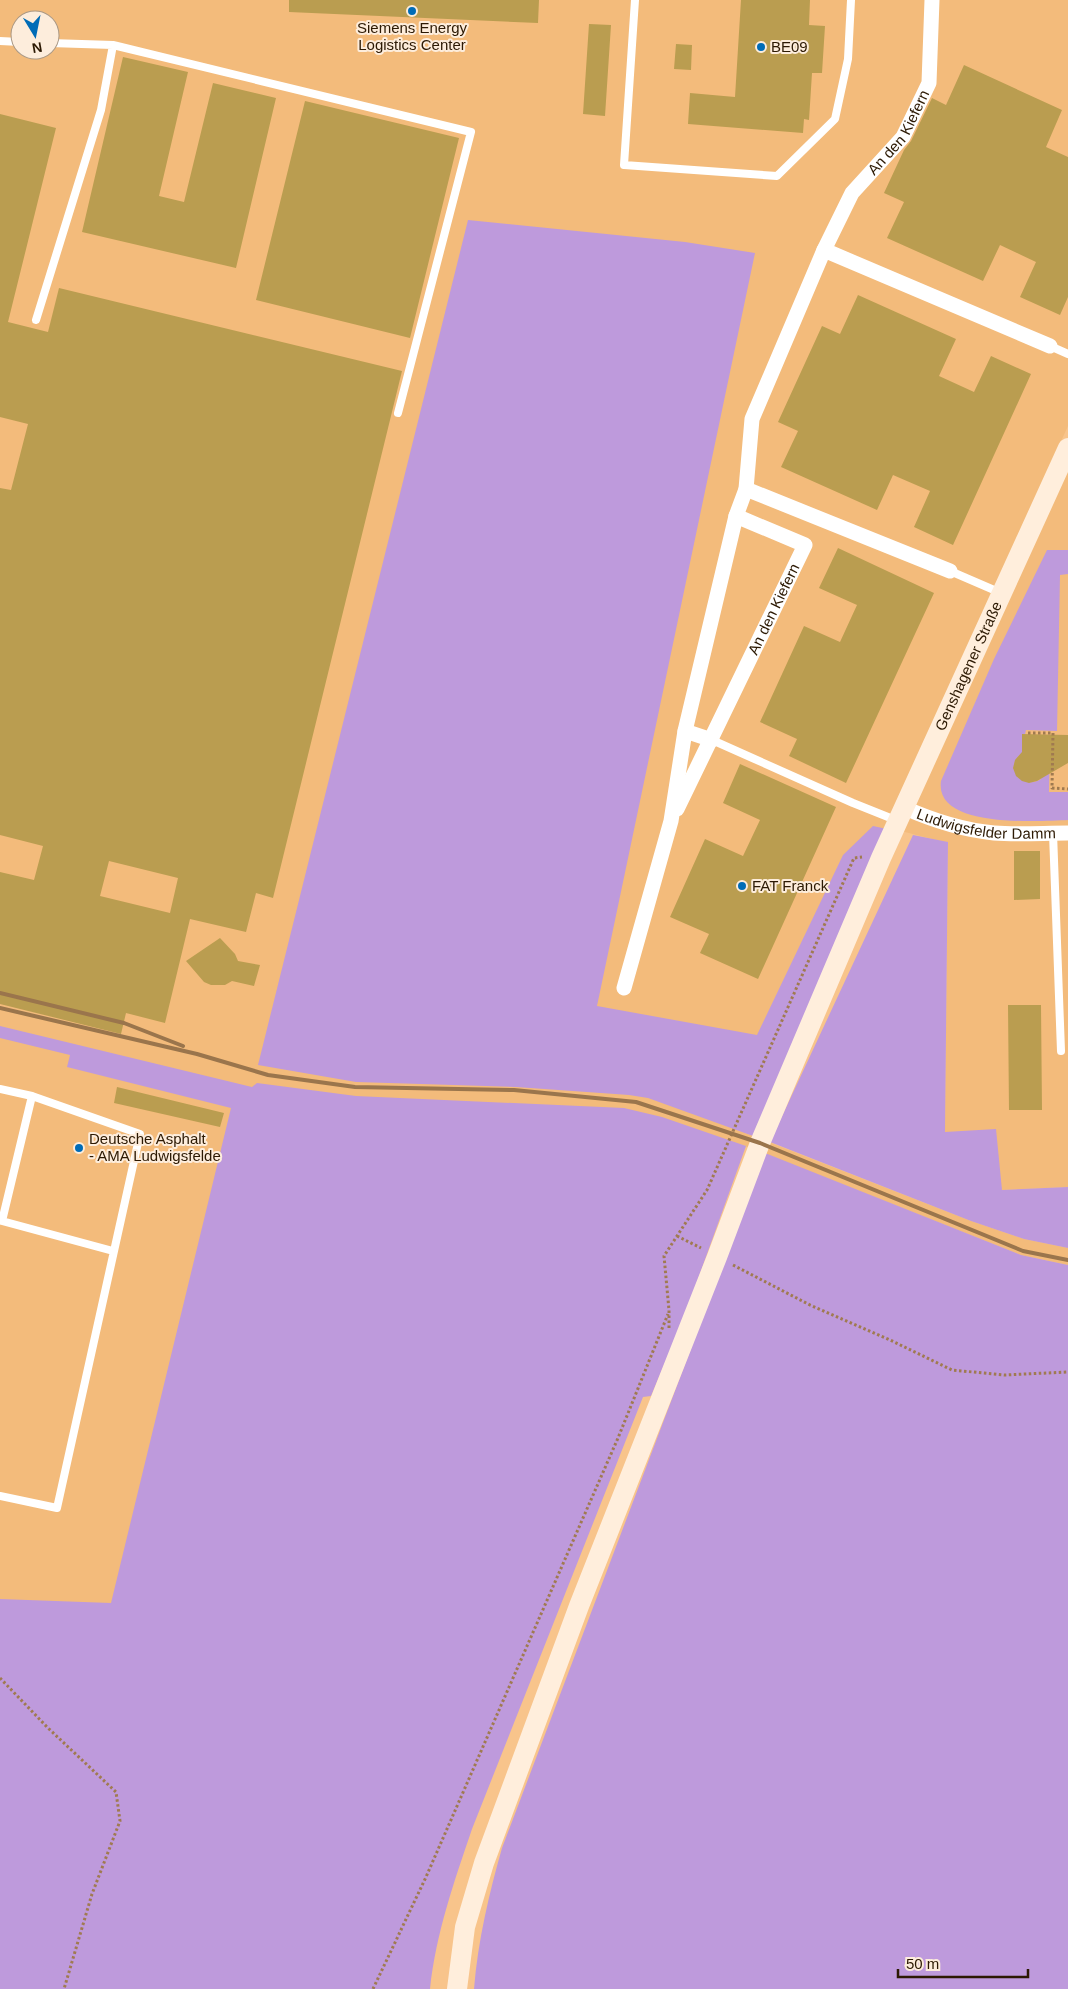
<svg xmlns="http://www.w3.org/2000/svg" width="1068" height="1989" font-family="Arial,sans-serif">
<rect width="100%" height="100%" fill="#f8c48b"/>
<!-- built -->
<path fill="#f3bb7b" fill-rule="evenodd" d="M0,0H1068V426L745,1133L971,1221L1024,1239L1068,1248V1265L1021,1255L740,1144L411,1864L0,1630ZM20,20H50V50H20Z
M1068,462V1187L1002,1190L945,1132L948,843L901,831Z"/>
<!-- green -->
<path fill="#be9adc" d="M468,220L685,242L755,253L597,1006L757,1035L843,855L873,826L887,829L753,1136L648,1098L629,1095L516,1087L356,1082L258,1065Z
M1047,550H1068V574L1060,575L1057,731L1026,730L1025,734H1022V753C1003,767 1022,791 1041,779L1050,737L1049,792H1068V820C1040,821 934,829 941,781L994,659Z
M913,835L948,842L945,1132L996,1129L1002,1190L1068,1187V1248L1024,1239L971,1221L770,1142Z
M0,1026L252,1087L257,1083L356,1096L624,1108L662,1117L746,1146L685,1315L651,1396L643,1397L472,1829C454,1882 436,1933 430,1989H0V1599L111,1603L231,1108L67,1067L70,1055L0,1038Z
M765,1153L1021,1255L1068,1265V1989H474C478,1940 489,1894 502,1848Z"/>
<!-- building -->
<path fill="#ba9d50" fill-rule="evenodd" d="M289,0H539L538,23L289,12Z
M741,0H810L809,25L825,26L822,73H812L809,120L804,119L803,133L688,124L690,93L735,97Z
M589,24L611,25L605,116L583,114Z
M676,44L692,45L691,70L674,69Z
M123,57L188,72L159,196L184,202L213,83L276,98L236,268L82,232Z
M964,65L1062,110L1046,147L1068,157V297L1060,315L1020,297L1036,262L1000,245L983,281L887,238L904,202L884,193L904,150L911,141L932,98L946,105Z
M305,101L459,138L410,338L256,300Z
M0,114L56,128L8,322L48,332L59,288L402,371L273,898L256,893L246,932L190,919L165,1023L126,1013L121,1034L0,1004V872L34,880L43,846L0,835V488L11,490L28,424L0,417ZM109,861L178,878L170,913L100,896Z
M858,295L956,339L939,376L974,392L991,356L1031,374L953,545L914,527L930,491L893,475L877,510L781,467L798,431L778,422L822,326L840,334Z
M838,548L934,593L846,783L789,756L797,739L760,722L804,626L840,642L857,605L819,588Z
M1022,734L1068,735V763L1037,781L1029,783L1022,781L1016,776L1013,768L1015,760L1022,752Z
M740,764L836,807L758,979L700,953L709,934L670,917L705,839L743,856L760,820L723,803Z
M1014,851H1040V899L1014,900Z
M220,938L235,954L238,961L260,965L254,986L232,981L225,985H211L204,982L186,961Z
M1008,1005H1041L1042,1110H1009Z
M117,1087L224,1113L220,1127L114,1103Z"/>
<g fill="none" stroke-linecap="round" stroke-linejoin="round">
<!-- path -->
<path stroke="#a07a50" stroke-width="3" stroke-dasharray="2.5 2.5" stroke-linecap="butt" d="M1028,733H1053L1052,788L1068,789
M677,1236L701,1248
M733,1265L810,1305L888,1339L952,1370L1004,1375L1068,1372
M669,1328V1310L664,1256L707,1190L854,858L862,857
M0,1678L48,1728L116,1792L120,1821L92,1894L64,1989
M373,1989L426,1877L618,1438L668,1314"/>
<!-- lane -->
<path stroke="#fff" stroke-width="8" d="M635,0L624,165L777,176L835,119L848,59L851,0
M0,41L20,42
M50,43L113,45L471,132L398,413
M36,320L101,110L113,45
M1050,346L1068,354
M950,571L1001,593
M712,740L853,803L898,821
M1053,833L1061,1051
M0,1089L32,1096L140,1134L57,1508L0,1496
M32,1096L2,1221L113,1251"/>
<!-- street -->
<g stroke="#fff" stroke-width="15">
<path d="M824,250L1050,346"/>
<path d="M746,489L950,571"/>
<path d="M685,731L712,740"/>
<path id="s1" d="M905,808C932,820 964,830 994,833C1018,835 1044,833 1068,833"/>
<path id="s2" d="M677,809L805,545L736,516"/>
<path id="s3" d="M624,988L671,821L685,731L736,516L746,489L752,419L824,250L852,193L903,137L929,83L932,0"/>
</g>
<!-- secondary -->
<path stroke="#ffeedc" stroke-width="20" id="s4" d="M457,1989L465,1927L484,1863L579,1606L717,1257L760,1143L881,858L1068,448"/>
<!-- rail -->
<path stroke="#9a754c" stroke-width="4" d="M0,993L124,1023L183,1046
M0,1008L197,1054L268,1075L355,1087L514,1090L636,1102L760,1143L1023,1251L1068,1260"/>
</g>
<!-- markers -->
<g fill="#006cb7" stroke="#fdeddc" stroke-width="2">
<circle cx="412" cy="11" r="5"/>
<circle cx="761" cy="47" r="5"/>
<circle cx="742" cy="886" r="5"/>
<circle cx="79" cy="1148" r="5"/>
</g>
<g text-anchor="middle" stroke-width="4" stroke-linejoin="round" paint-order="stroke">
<!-- poi labels -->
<g font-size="15" fill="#2c1903" stroke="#fdeddc" text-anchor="start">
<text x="412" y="33" text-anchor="middle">Siemens Energy<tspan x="412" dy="17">Logistics Center</tspan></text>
<text x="771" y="52">BE09</text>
<text x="752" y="891">FAT Franck</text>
<text x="89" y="1144">Deutsche Asphalt<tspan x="89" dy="17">- AMA Ludwigsfelde</tspan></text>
</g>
<!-- street labels -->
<g font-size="15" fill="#2c1903" stroke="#fdeddc">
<text dy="5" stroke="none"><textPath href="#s3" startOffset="909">An den Kiefern</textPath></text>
<text dy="5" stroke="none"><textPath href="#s2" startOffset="222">An den Kiefern</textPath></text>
<text dy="5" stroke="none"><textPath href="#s4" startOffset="1421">Genshagener Straße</textPath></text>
<text dy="5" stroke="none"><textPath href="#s1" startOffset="84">Ludwigsfelder Damm</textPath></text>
</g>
</g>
<!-- north arrow -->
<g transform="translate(35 35) rotate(170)"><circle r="24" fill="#fdeddc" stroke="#a99885"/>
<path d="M0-4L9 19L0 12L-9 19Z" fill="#006cb7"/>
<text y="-8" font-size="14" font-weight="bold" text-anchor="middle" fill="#2c1903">N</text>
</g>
<!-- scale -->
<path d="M898 1969v8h130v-8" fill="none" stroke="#2c1903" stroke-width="2.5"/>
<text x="906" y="1969" font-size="15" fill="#2c1903" stroke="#fdeddc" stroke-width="4" paint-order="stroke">50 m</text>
</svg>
